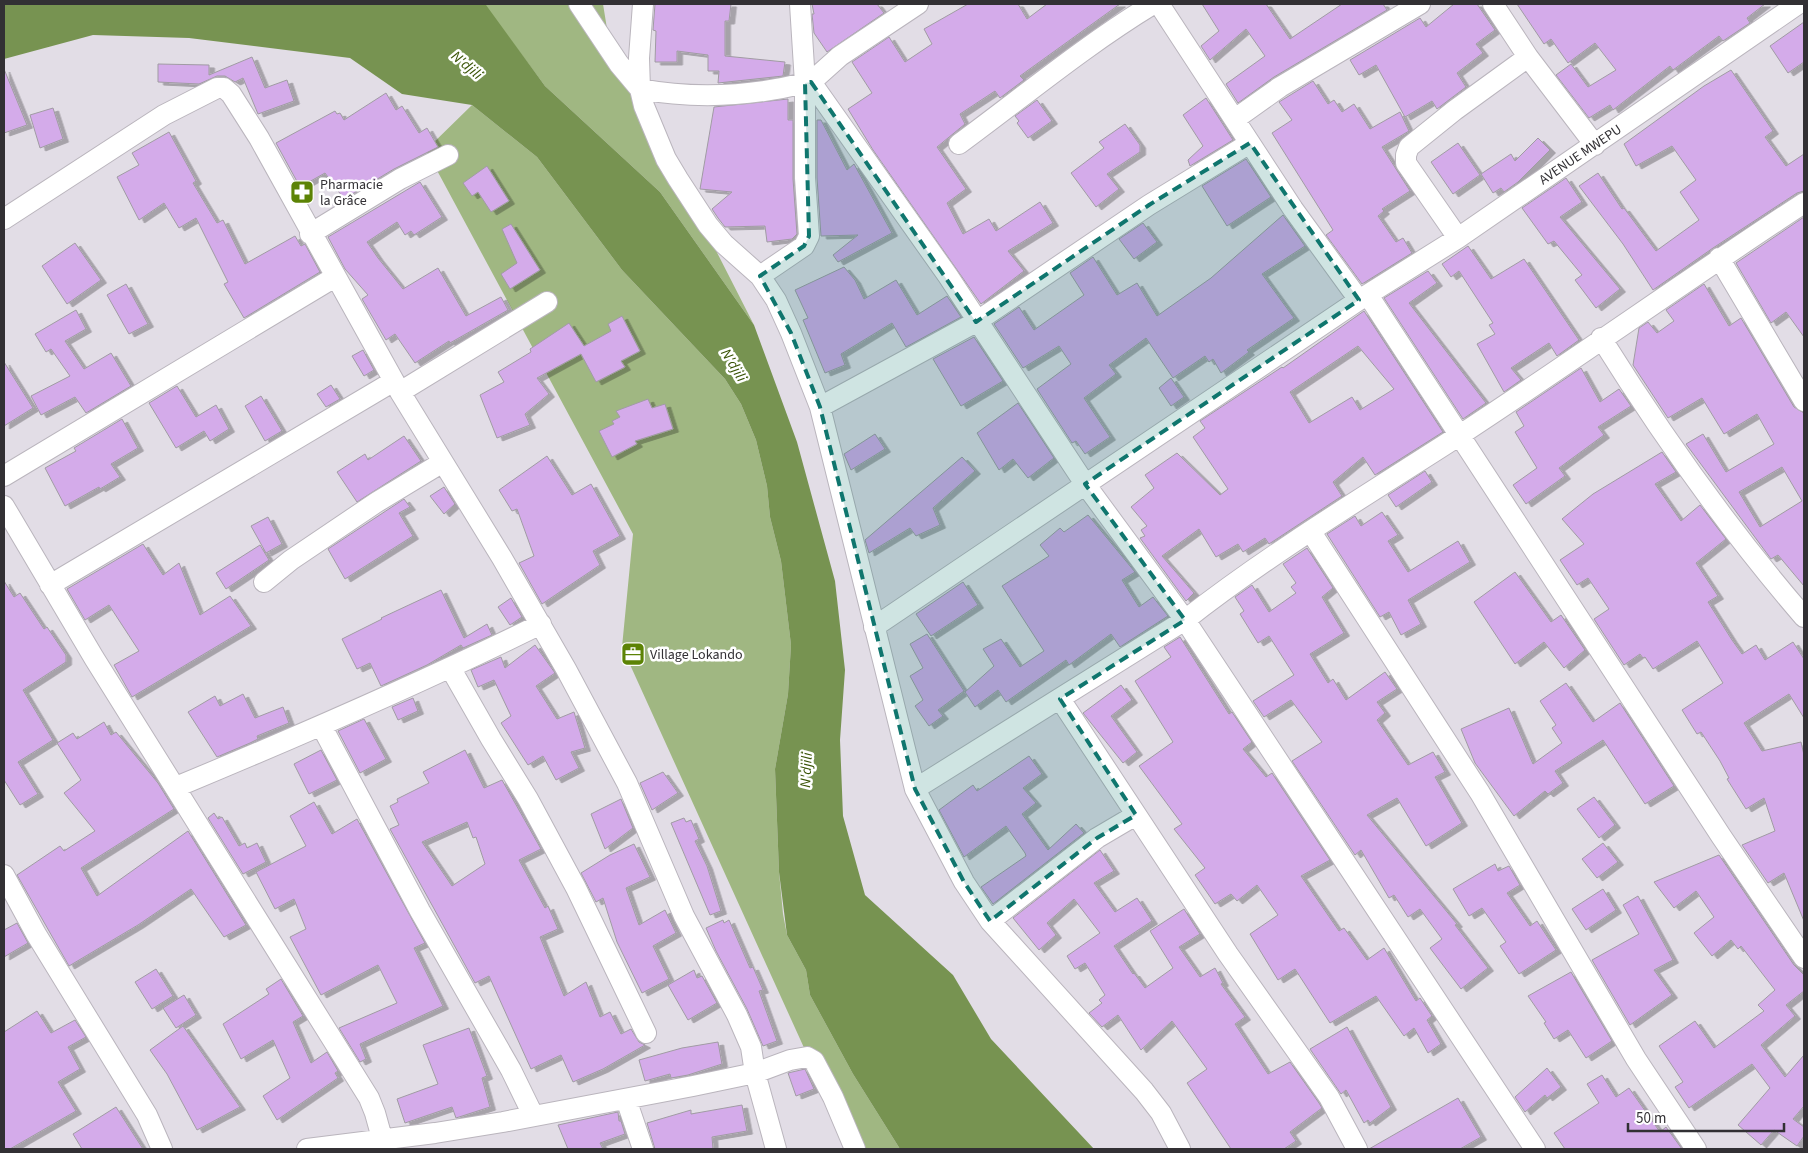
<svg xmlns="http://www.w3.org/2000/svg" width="1808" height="1153" font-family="'Source Sans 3',sans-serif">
<defs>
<filter id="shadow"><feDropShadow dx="5.5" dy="3" stdDeviation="0" flood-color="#0004"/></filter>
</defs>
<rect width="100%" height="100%" fill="#e2dde6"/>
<!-- green -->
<path fill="#a0b782" d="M484,4H603L609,41L754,325L660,192L545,86Z
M472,105L537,157L622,270L725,379L741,404L756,440L767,486L770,517L781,561L791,645L788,694L775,769L779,872L783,914L787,935L806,970L810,995L853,1074L900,1149H850L622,647L633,534L426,150Z"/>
<!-- water -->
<path fill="#779351" d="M4,4L486,5L545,86L660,192L754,325L797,442L835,581L845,670L840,740L843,816L865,895L953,975L991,1039L1094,1149H900L853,1074L810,995L806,970L787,935L779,872L775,769L788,694L791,645L781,561L770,517L767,486L756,440L741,404L725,379L622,270L537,157L472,105L402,94L350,58L189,38L93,35L4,59Z"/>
<!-- building -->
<path fill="#d4abea" stroke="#a09ba3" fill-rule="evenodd" filter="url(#shadow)" d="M655,4H731L729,21H725V56L785,62L783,76L718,83L719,71H708V55L677,51V62H655L656,31L653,30Z
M812,4H877L884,13L827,52L814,33L812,14H814Z
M968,4H1018L1027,19L1047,4H1120L1020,76L1024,80L1000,98L995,91L960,114L965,124L937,147L966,189L947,203L963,234L989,219L996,231L1040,202L1053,223L1008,251L1024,271L981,304L873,150L848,109L872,93L852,62L889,37L905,62L932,44L924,29Z
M1202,4H1266L1290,39L1342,4H1383L1387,10L1274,77L1238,103L1226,84L1265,56L1246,29L1210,60L1201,46L1219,31Z
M1454,4H1477L1495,30L1476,44L1483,53L1457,73L1466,87L1437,109L1432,101L1405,117L1376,65L1359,75L1350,60L1420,18L1426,27Z
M1517,4H1765L1747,18L1750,23L1723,41L1719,36L1673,70L1670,66L1613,110L1610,105L1589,118L1556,75L1571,64L1588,87L1616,70L1595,43L1568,63L1551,39L1544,44Z
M1804,22V62L1788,73L1770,46Z
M252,57L265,88L287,80L294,101L258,114L243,78L235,82L225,76H217L199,84L158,82V64L209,65V75Z
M4,69L27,125L4,133Z
M1731,70L1773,131L1765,137L1786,166L1804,154V191L1797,193L1713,248L1653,290L1623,244L1579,186L1598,173L1622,209L1624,208L1656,251L1699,220L1680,192L1696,180L1672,146L1636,166L1624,144L1704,86Z
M1313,81L1328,104L1334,100L1342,112L1354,104L1370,129L1400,112L1409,131L1382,147L1410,191L1382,209L1384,211L1378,216L1396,242L1403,238L1412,253L1362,284L1326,235L1333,230L1272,133L1292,120L1279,102Z
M386,93L396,110L402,106L419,133L427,128L438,147L394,169L344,199L325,173L300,187L276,143L335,111L337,114L340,113L344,120Z
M1206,98L1233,140L1190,166L1188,160L1203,146L1183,115Z
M788,99V120H793V179L797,234L792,239L767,242L765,226L725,227L718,218L712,209L732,192L700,189L714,107Z
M1037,100L1052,121L1028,138L1017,123L1019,121L1015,116Z
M53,108L63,139L40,148L30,115Z
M817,120H821L847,170L854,164L892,233L838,262L833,255L858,235L821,236L817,178Z
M1125,124L1140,145V152L1107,174L1119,189L1096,207L1071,173L1104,148L1099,142Z
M169,132L196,181L193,183L217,223L223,220L245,264L295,236L301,246L305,244L320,272L244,318L224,284L228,282L196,218L179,228L164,203L139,220L117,177L139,165L132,153Z
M1538,138L1550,150L1518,182L1504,192L1501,188L1493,193L1481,174L1511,154L1515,161Z
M1458,143L1480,175L1453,194L1431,162Z
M1246,159L1271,197L1227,226L1202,186Z
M487,166L509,201L491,212L478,192L472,196L463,183Z
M1566,178L1582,202L1560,217L1620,289L1596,308L1575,280L1582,275L1554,241L1548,244L1522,208Z
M420,182L442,217L414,235L411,231L405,235L397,222L367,242L378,258L403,289L438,268L466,316L501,297L508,310L450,343L449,341L415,363L395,334L386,340L362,299L368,295L345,269L328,237Z
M1283,215L1305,246L1262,274L1294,318L1247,350L1249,352L1221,373L1213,359L1209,362L1205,356L1173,378L1146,338L1109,365L1116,374L1084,398L1110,437L1085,454L1076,441L1072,443L1037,389L1071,364L1059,346L1023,368L994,324L1019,307L1034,330L1084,295L1070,273L1093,257L1117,295L1137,283L1157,316L1211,278Z
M1804,217V337L1786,312L1771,323L1736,263Z
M1143,223L1157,242L1134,259L1119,239Z
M511,224L540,270L510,289L501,274L517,263L502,229Z
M75,243L101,280L67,304L42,266Z
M1468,246L1491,279L1524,259L1579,340L1557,356L1549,343L1511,368L1521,380L1504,392L1477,344L1495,334L1489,325L1493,323L1459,271L1451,277L1442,264Z
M844,267L855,280L864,299L896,280L917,315L947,296L961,317L906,347L892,323L841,354L845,365L825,373L803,320L808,318L795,290Z
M1428,271L1437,283L1409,303L1486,403L1463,419L1384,298Z
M126,284L148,324L129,334L107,295Z
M1704,284L1729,326L1741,318L1794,407L1804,413V586L1778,555L1771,559L1686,444L1703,434L1726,472L1774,444L1757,414L1724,434L1702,398L1668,418L1633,365L1639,328L1648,322L1657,333L1674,321L1666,310ZM1782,467L1802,501L1760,527L1739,492Z
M76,310L86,329L65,341L84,369L111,353L131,386L86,413L75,397L41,415L31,396L70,376L51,349L46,352L35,334Z
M1364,311L1443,432L1375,475L1363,457L1333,482L1342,496L1269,544L1265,538L1243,552L1238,544L1216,557L1199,529L1162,556L1194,593L1186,601L1140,538L1145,536L1141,530L1147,526L1131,507L1154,488L1145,475L1177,453L1220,495L1228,489L1193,437L1205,428L1200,421L1282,367L1283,368ZM1358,346L1394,389L1360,410L1352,397L1309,423L1290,392Z
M622,316L640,351L621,361L625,367L596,382L581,354L537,378L549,394L525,414L530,425L497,438L480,395L504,382L498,372L531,352L530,349L569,323L584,346L611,331L608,324Z
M974,337L1003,381L961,406L933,359Z
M363,350L374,370L364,376L352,356Z
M4,362L33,408L4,426Z
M1581,368L1600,402L1619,389L1631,406L1598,427L1604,435L1559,468L1565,476L1526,504L1513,485L1537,468L1515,432L1524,426L1516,412Z
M1171,378L1184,397L1171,406L1159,388Z
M331,385L340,399L326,407L317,394Z
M177,386L196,417L216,405L229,429L210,441L204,431L176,448L149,403Z
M261,396L282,431L265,441L245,406Z
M648,399L652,408L665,404L673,429L635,441L637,444L612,457L599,431L614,424L612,421L620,417L616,411Z
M1018,403L1054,458L1028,478L1013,459L999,470L977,433Z
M122,419L138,448L111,464L120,477L100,489L99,487L65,506L45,468L76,451L74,448Z
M875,434L885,449L851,470L844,454Z
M404,436L421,461L357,502L337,472L365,454L368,460Z
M1662,452L1676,472L1655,484L1681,521L1700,505L1726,539L1696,563L1718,596L1708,602L1732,640L1742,654L1756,645L1765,660L1793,642L1804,659V718L1789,694L1744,723L1762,751L1801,742L1804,755V921L1784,873L1768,883L1742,845L1775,831L1764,798L1746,809L1727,779L1729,778L1720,761L1701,732L1697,734L1682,710L1723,683L1697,641L1653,669L1645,657L1643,658L1640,654L1624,665L1594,619L1609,609L1588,578L1577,585L1560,560L1584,544L1562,519L1593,494Z
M547,456L572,495L591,484L620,536L593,551L600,565L542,604L519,563L534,556L517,509L512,511L499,490Z
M962,457L975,471L933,508L940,525L916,536L910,528L869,553L865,540Z
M1425,471L1432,482L1396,507L1388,495Z
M444,487L455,504L444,514L430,496Z
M404,499L410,507L399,513L413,536L345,579L328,549Z
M1382,512L1398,535L1388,541L1408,572L1458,541L1470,562L1408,600L1421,624L1401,635L1389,612L1380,617L1327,534L1355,516L1361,526Z
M1088,515L1135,572L1122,580L1139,607L1153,597L1168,616L1120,647L1111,634L1069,665L1066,660L1006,702L998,690L975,707L965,692L994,666L983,649L1001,639L1020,667L1044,651L1002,586L1049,556L1040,545L1060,528L1064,532Z
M268,517L282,544L266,553L251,526Z
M143,544L163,575L179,563L200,615L230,596L251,626L132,697L114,665L139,651L109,605L85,620L67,589Z
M260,545L269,560L226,589L216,573Z
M1307,548L1333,588L1322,597L1344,633L1310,654L1328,683L1333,679L1346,700L1385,672L1397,689L1377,702L1385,713L1377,720L1408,765L1433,752L1445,772L1435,777L1462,823L1426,846L1397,798L1367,815L1457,924L1455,925L1488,968L1461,989L1430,948L1442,939L1420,909L1408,917L1394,895L1389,898L1361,850L1355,855L1292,761L1322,742L1291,700L1264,717L1253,701L1294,675L1269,636L1258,643L1240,614L1244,611L1235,597L1252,585L1269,612L1296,593L1291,587L1296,583L1283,564Z
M1515,572L1551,622L1561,615L1585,650L1564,668L1544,642L1515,664L1474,602Z
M4,581L14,597L20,593L44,629L47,627L66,655V662L23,690L53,740L18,762L38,794L20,805L4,780Z
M963,582L978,605L931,636L916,614Z
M441,590L464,638L487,624L492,635L463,648L461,645L427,665L381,686L370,663L357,669L342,639L382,619L381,618Z
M511,598L522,617L510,625L498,607Z
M927,634L964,691L938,710L943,716L929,726L915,706L923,700L910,676L923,668L910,644Z
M1180,637L1229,714L1232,712L1252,742L1243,749L1266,777L1272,773L1330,860L1301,876L1339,931L1344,928L1367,960L1384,948L1416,1001L1420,998L1432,1016L1427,1020L1441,1044L1428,1053L1414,1028L1404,1036L1376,996L1330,1023L1295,969L1278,980L1250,934L1278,915L1257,885L1237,901L1231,894L1215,904L1195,875L1205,868L1174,829L1182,824L1139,766L1173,742L1135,681L1171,657L1164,647Z
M535,645L555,673L536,686L557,719L574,712L585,748L571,752L579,768L556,780L543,756L528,765L501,723L511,716L494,680L478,687L471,670L501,657L505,668Z
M1566,683L1593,722L1620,703L1674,786L1645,804L1603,740L1555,771L1563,783L1548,794L1545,791L1514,816L1475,763L1461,729L1509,708L1533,764L1562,743L1552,728L1556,725L1540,701Z
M1121,685L1132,700L1111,716L1137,752L1123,763L1083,713Z
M243,694L255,718L283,707L289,723L257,736L258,739L250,743L217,757L188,712L215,696L220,706Z
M413,698L418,711L398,720L392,707Z
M364,719L386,759L360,773L338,731Z
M104,722L111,735L116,732L158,783L174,809L81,868L97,896L188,831L246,925L224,937L191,889L138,925L69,966L17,875L60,846L64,851L95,831L64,793L81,780L57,743L73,733L77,739Z
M321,750L337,780L309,794L294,764Z
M465,750L484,788L502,780L541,849L519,860L545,908L548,906L558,929L540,937L564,996L586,982L600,1017L610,1012L621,1034L631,1029L639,1042L645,1045L603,1069L573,1082L561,1055L531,1069L489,976L475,983L390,829L399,825L390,806L398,802L397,799L429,783L423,772ZM467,822L473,838L476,837L485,864L452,886L422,842Z
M1029,756L1042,774L1023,788L1036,803L1022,814L1048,850L1076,824L1084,833L993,904L981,887L1026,856L1025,853L1006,826L964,857L939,810L973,785L977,791Z
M663,772L678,793L652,810L640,783Z
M1594,797L1615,825L1599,838L1577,809Z
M621,799L633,828L605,849L591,814Z
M314,802L332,834L357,819L425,943L414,948L443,1006L360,1044L366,1059L360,1062L339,1028L397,1003L378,965L321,995L290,937L306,929L294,899L275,909L256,872L306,846L290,816Z
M214,813L218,819L222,817L239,846L245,843L247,848L257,843L266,862L243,874L208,818Z
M684,818L686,822L691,820L699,839L695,841L707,866L721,911L710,915L671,823Z
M1603,843L1618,862L1597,878L1582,859Z
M634,844L650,877L626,888L639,925L665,910L676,933L653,946L669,979L642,993L617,942L603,898L596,902L581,873L610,855Z
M1100,850L1114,871L1094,883L1115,912L1137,898L1152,921L1114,946L1133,974L1134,973L1145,988L1173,968L1150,931L1184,909L1200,934L1179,947L1200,977L1215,968L1223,983L1221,984L1245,1017L1235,1024L1268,1074L1290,1062L1319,1103L1322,1108L1290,1132L1296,1141L1284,1149H1231L1187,1083L1207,1069L1172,1021L1141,1050L1118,1015L1102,1027L1089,1013L1102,1003L1099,1000L1105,995L1085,963L1075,969L1067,956L1100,933L1074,899L1047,923L1056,935L1039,950L1013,918Z
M1719,855L1794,965L1804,975V991L1786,1005L1795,1016L1761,1045L1785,1077L1804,1055V1106L1793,1119L1804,1127V1136L1797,1146L1774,1130L1761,1145L1738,1125L1770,1088L1752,1064L1689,1108L1675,1087L1683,1082L1659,1046L1695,1021L1714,1048L1764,1011L1758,1005L1775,990L1741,946L1738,949L1731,940L1712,956L1694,933L1714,917L1696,891L1674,908L1654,882Z
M1495,864L1498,871L1509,866L1520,885L1507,893L1530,926L1537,921L1556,950L1519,974L1500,946L1506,942L1482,908L1469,916L1453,889Z
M1603,889L1616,910L1586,930L1572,909Z
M1638,896L1673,960L1654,970L1672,995L1630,1025L1592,960L1639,934L1623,905Z
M723,920L724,923L729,920L750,968L753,967L763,990L759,991L777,1041L763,1046L747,1009L716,951L706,928Z
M17,923L28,943L4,957V930Z
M156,969L173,996L152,1009L135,982Z
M694,970L697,978L702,976L717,1003L688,1020L668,985Z
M1571,972L1612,1041L1586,1058L1568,1030L1554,1039L1544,1023L1546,1022L1528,996Z
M281,979L303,1016L293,1022L311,1063L327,1052L338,1071L335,1073L338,1078L277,1120L263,1096L290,1078L273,1040L241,1059L223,1024L269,994L266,989Z
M184,995L196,1015L176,1028L163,1008Z
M37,1011L51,1033L75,1020L86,1037L68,1047L80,1069L58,1082L76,1111L10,1149H4V1032Z
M183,1026L240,1107L197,1130L167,1074L150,1050Z
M1347,1027L1391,1107L1370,1123L1368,1120L1364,1123L1346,1090L1341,1094L1310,1049Z
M469,1028L487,1076L482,1078L490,1107L456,1118L452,1107L405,1123L397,1099L438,1084L423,1045Z
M718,1042L722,1064L688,1075L671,1078L670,1074L645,1081L639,1060L682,1048Z
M1547,1068L1561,1087L1547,1098L1545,1095L1525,1112L1515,1097Z
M805,1069L814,1089L796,1096L788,1073Z
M1602,1075L1616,1097L1629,1088L1660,1132L1666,1127L1682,1149H1565L1554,1133L1599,1103L1587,1084Z
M1458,1098L1481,1137L1460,1149H1369Z
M742,1105L747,1131L712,1137L713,1149H655L647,1123L691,1110V1114Z
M116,1107L143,1149H82L73,1134Z
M618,1112L619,1121H621L625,1134L600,1143L603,1149H568L558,1125Z"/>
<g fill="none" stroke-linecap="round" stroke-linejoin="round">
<!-- minor casing -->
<g stroke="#bab5bd" stroke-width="22">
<path id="minor" d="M579,4L619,64L640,89L644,106L666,159L678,179L708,225L724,244L760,276L776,300L791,333L820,407L915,789L964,882L990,921L1144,1091L1161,1113L1180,1149
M643,4L639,58L640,89C694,99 752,96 805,83V178L809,236L804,246L760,276
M800,4L805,83L811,82L948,276L1085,484L1185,620L1535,1149
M1159,4L1293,209L1359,300
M1493,4L1528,57L1595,145
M811,82L840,56L918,4
M1235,119L1280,87L1420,4
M959,144C1023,97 1084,46 1153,4
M4,219L164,115L217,88H224L231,94L259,138L400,392L502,558L566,669L627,783L684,916L737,1015L751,1047L755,1073L776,1149
M310,234L400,179L448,155
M1458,238L1406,163V155L1409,147L1455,110L1528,57
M1719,258L1804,401
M1368,295L1721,836L1804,958
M1601,338C1663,437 1728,529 1804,617
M400,392L547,302
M820,407L976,322L1149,205L1250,143
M4,476L335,277
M4,506L94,658L369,1098L375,1113L385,1149
M1311,532L1480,793L1636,1059L1696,1149
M264,582L291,560L377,502L443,462
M50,585L394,381
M874,627L1359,300L1458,238L1798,4
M451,669L491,739L528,799L576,888L646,1033
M1060,699L1228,954L1329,1097L1357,1149
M322,727L420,911L511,1070L533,1115
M176,787C299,736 421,683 541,624
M915,789L1185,620C1272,552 1367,495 1460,435C1576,359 1688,279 1804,203
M4,875L36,934L147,1115L162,1149
M990,921L1097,838L1136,815
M626,1099L643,1149
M307,1149L435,1133L503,1122L693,1086L755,1073L790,1060L807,1057L814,1061L833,1097L855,1149"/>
</g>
<!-- minor -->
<use href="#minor" stroke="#fff" stroke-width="20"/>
</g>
<!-- marked area -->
<path fill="#0f766e" fill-opacity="0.2" stroke="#0f766e" stroke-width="4" stroke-dasharray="10 6" stroke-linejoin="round" d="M811,82L976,322L1149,205L1250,143L1359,300L1085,484L1185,620L1060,699L1136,815L1097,838L990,921L964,882L915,789L820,407L791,333L760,276L804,246L809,236L805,83Z"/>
<!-- icons -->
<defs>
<g id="pharmacy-square" transform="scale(1.25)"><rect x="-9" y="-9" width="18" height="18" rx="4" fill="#5c8305" stroke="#fff"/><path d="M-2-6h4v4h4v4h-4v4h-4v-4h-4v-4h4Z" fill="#fff"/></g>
<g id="office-square" transform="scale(1.25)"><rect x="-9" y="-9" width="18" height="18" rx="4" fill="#5c8305" stroke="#fff"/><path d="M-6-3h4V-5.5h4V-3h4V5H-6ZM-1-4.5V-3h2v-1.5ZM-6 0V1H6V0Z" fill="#fff"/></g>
</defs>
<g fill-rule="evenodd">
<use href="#pharmacy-square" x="302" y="192"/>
<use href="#office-square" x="633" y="654"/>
</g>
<g text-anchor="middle" stroke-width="5" stroke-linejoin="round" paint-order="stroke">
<!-- street labels -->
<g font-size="14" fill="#323034" stroke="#fff">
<text transform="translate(1580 154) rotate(-34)" y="5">AVENUE MWEPU</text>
</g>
<!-- poi labels -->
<g font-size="14" fill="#323034" stroke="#fff" text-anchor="start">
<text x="320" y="189">Pharmacie<tspan x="320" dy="16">la Grâce</tspan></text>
<text x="650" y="659">Village Lokando</text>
</g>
<!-- water labels -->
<g font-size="15" font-style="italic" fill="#395305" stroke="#fff">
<text transform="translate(467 65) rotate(40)" y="5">N'djili</text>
<text transform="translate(734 365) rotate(59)" y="5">N'djili</text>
<text transform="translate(806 770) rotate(-87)" y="5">N'djili</text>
</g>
</g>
<!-- border -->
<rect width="1808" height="1153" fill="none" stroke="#323034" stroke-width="10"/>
<!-- scale -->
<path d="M1628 1123v8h156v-8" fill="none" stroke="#323034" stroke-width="2.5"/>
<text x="1636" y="1123" font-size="15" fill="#323034" stroke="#ffffff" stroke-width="4" paint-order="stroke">50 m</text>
</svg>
